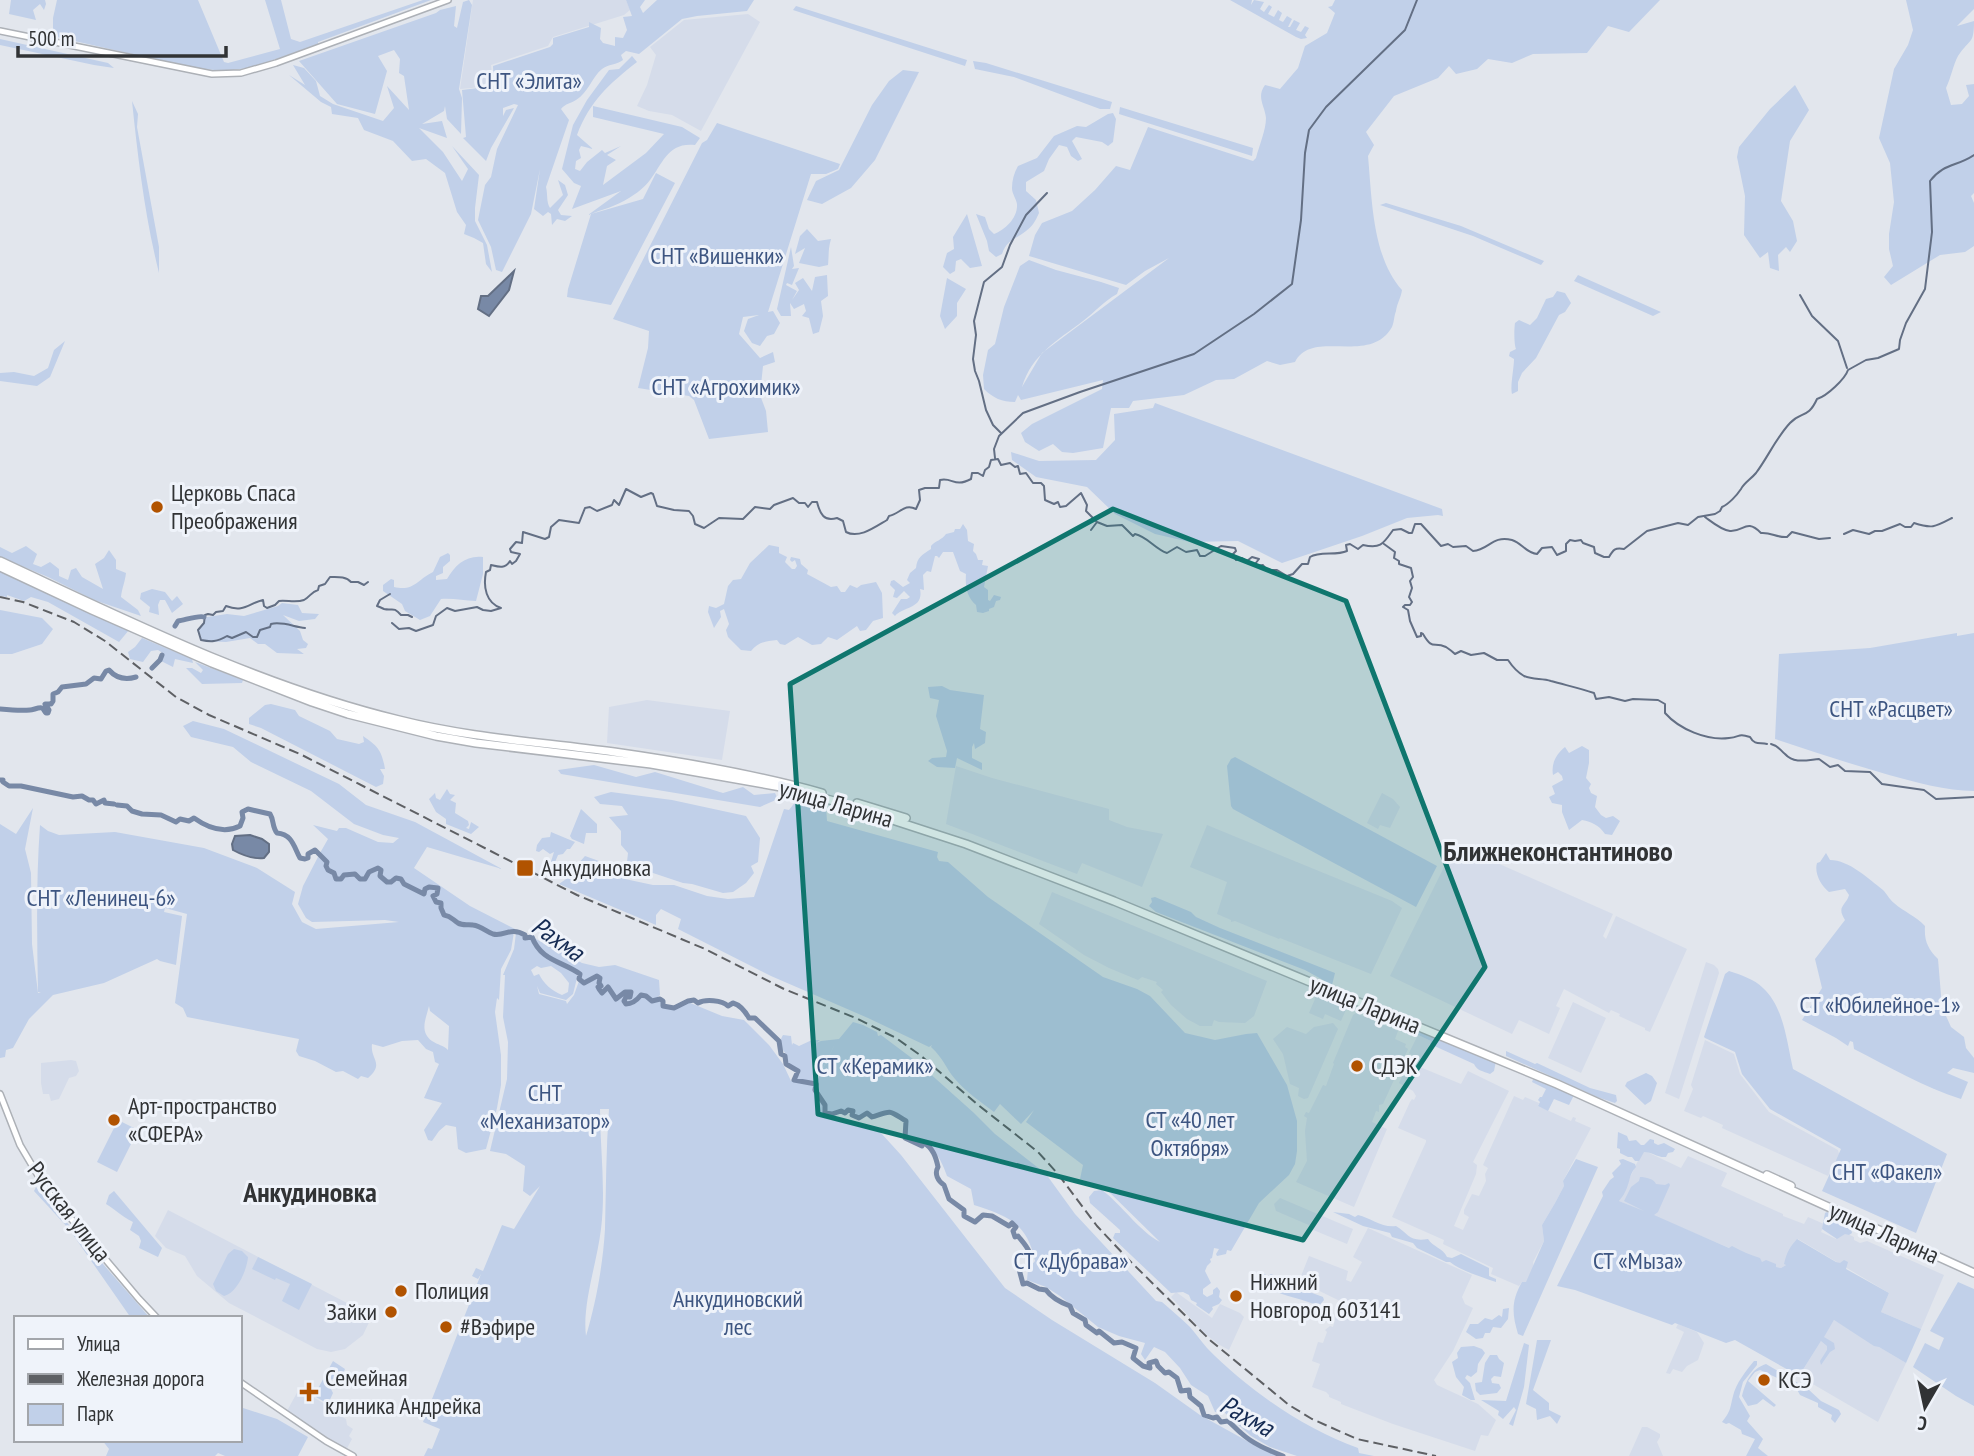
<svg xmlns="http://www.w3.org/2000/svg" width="1974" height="1456" font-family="'PT Sans Narrow',sans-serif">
<rect width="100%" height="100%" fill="#e2e6ed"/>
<!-- built -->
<path fill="#d5dcea" d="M473,0H626L630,10L624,15L553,37L548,46L491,65L493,86L460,89Z
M748,14L760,22L701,131L672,115L649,111L637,106L647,85L656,55L650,47L684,20Z
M647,700L730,711L722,760L607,743L609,707Z
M956,766L992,778L1109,809V820L1127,827L1163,834L1142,887L1082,863L1077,874L946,824Z
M1382,793L1393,799L1400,807L1390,828L1380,825L1378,829L1367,823Z
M1207,825L1392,901L1402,908L1371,974L1280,938L1279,939L1235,921L1231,922V920L1217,914L1227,882L1190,867Z
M1453,849L1470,851L1613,914L1603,936L1606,939L1616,916L1687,949L1650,1032L1645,1030V1028L1619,1016L1620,1014L1611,1010L1609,1013L1564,989L1556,1006L1560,1008L1549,1034L1519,1020L1512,1034L1390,976Z
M1052,892L1267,981L1254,1016L1245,1023L1219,1022L1214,1020L1212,1026H1200L1187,1019L1171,1005L1161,992L1163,990L1156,984L1157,982L1142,977L1138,980L1109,968L1084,955L1039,924Z
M1706,962L1714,965L1718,969L1719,973L1679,1099L1665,1093Z
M1312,987L1349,1003L1341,1021L1325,1014L1323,1019L1309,1013L1315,999Z
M1573,1002L1606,1018L1581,1073L1548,1058Z
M1356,1013L1398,1031L1395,1039L1406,1044L1405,1047L1408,1049L1383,1104L1379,1105V1112L1376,1111L1372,1122L1387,1129L1354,1207L1296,1182L1307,1161L1305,1131L1307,1118L1304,1116L1306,1112L1309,1113L1323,1085L1326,1086L1334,1064L1333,1063L1353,1015Z
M1333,1023L1338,1029L1308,1098L1304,1099L1298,1096L1299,1088L1290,1084L1283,1054L1273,1039L1287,1027L1306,1034L1314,1027Z
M1418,1035L1431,1041L1420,1067L1461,1084L1468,1071L1509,1091L1473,1162L1477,1165L1476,1174L1454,1226L1463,1230L1469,1217L1464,1214V1210L1472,1194L1479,1196L1486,1181L1485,1174L1488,1168L1483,1165L1514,1096L1523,1100L1525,1097L1539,1103L1538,1106L1571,1121L1573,1117L1576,1118L1575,1121L1591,1128L1563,1181L1564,1186L1555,1203L1542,1225L1544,1241L1533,1262L1534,1267L1526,1283L1522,1282L1519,1286L1491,1274L1493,1268L1443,1244L1444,1240L1392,1217L1426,1142V1140L1398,1128L1410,1102L1412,1099L1414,1100L1416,1096L1413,1091L1399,1083L1412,1055L1409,1053Z
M1705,1040L1734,1054L1740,1074L1769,1112L1838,1150L1839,1154L1828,1176L1722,1128L1723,1125L1703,1116L1701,1118L1684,1111L1693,1089L1691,1085Z
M71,1060L76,1061L79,1071L76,1076L69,1078L59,1099L51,1101L49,1094H43L41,1083V1063Z
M1643,1150L1681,1168L1688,1156L1727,1173L1721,1186L1783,1214V1216L1804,1224L1808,1217L1824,1224L1821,1232L1836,1239L1841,1231L1854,1237V1240L1860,1243L1867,1241L1944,1275L1921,1329L1881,1312L1889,1293L1798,1239L1786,1265L1781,1268L1774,1267L1619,1201Z
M1280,1198L1353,1229L1347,1244L1311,1229V1226L1276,1211L1274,1204Z
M168,1210L372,1316L363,1335L345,1349L331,1352L317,1349L229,1303L197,1276L185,1256L166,1248L155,1236Z
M1368,1228L1472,1275L1462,1297L1465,1304L1473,1308L1453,1351L1434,1380L1437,1385L1478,1404L1496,1420L1488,1436L1481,1435L1475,1451L1393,1424L1341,1404V1402L1329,1397V1395L1326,1392L1312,1387L1320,1364L1312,1361L1318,1342L1323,1343L1327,1332L1325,1330L1330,1326L1333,1327L1340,1301L1299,1281L1309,1256L1348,1271L1346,1280L1351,1282L1362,1262L1353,1257Z
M1176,1292L1212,1318L1220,1304L1240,1313L1244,1317L1229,1350L1218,1344L1203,1332L1171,1297Z
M1834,1320L1906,1363L1878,1422L1799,1376Z
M1678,1324L1697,1332L1704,1343L1698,1360L1687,1366L1682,1372L1673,1369L1670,1374L1666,1373L1684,1332L1676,1328Z
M299,1389L325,1404L328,1409L346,1419L347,1425L353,1429L349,1436L352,1439L346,1450L287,1411Z
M1642,1427H1647L1660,1434V1437L1657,1442L1663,1456H1629Z"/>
<!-- green -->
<path fill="#c1d0e9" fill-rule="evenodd" d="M11,0H45L46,4L44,10L40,4L33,10L36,20L9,14Z
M57,0H198L224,62L228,63L280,49L265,0H281L291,39L300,42L423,0H431L318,42V44L254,67L226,71L203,69L180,65L57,37L53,35V18Z
M469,0L472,5L459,89L462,98L461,134L447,119L445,106L444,111L422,124L442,121L447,138L419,128L443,152L462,181L468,169L452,146L479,175L475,208V221L487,245L492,272L486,264L483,243L474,238L464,234L466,225L457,212L445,173L426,159L412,161L393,141L364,130L358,118L332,114L331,107L321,102L289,75L305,85L293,65L304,68L316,81L320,96L333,104L383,121L394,108L387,86L409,110L404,76L399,73L400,59L394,50L378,56L387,71L375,114L337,104L299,61L436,13L440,10L456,6L454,26L457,28L463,2Z
M626,0H645L640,7L643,13L657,0H754L747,11L697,16L682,19L639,54L626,51L621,55L623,60C617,65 608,64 602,69C592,77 588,93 576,100C570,104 566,103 561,109L569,120L546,187C548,195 546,201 550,208L563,195L558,180L565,185L568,195L558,210L561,215L572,216L565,221L557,219L552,225L551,214L548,212L543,216L534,209L540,169L531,214L502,272L496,270L491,247L478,220L485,185L491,177L497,149L518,105L514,104L503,108V116L506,110L514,108L491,148L486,161L463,138L466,137L462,90L494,86L493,66L550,47L553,44V38L589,27V22L601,28L600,39L603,43L615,46V37L623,38L627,30L623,17L632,16Z
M1230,0H1252L1251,5L1254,0L1264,2L1260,9L1264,12L1269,5L1272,7L1268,14L1274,17L1278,10L1282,13L1279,20L1283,22L1287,16L1292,19L1288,27H1290L1294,20L1300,23L1296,30L1301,32L1305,26L1309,28L1305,35L1307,38L1301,39L1296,37Z
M1335,0H1660L1629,32L1608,26L1587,53L1533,54L1512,63L1488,59L1477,69L1456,74L1449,66L1438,78L1394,96L1366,132L1374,145L1368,156C1372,198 1372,257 1402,290C1401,298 1397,303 1396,311C1394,316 1394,323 1392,327C1370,366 1312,328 1295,362L1280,365L1267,361L1234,379L1216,380L1184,395L1133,401L1129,408H1111L1103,448L1073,453L1062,452L1053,444L1039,451L1025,442L1021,433L1032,424L1102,389L1103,380L1021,400L1018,395L1015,402C1002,402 993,398 984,389L983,375L988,350L995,344L1004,307L1020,266L1029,260L1056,270L1101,282L1119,288L1117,294C1104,301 1095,312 1083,321C1057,341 1032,354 1022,387L1042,353L1169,258L1145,271L1126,285L1029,256L1035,235L1042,223L1072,211L1095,190L1116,166L1130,170L1148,127L1253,161L1256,158C1259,146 1266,130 1266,118C1265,106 1256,97 1265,85L1280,89L1298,68L1305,46L1327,33L1335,13L1328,7L1332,6Z
M1906,0H1974V9L1957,26L1974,21C1974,45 1970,38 1958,56C1953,65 1951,78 1946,88L1951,105L1962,104L1969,96L1966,85L1974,84V193L1971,196L1974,203V246L1965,252L1940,255L1891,285L1884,277L1893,266L1889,249V234L1894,202L1890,163L1879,138L1894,69L1908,45L1913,30Z
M796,6L967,60L965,66L793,10Z
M0,39L108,63L114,68L94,65L0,45Z
M632,56L637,62C609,84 590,101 577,135L593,149L581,146L579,150L581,158L576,161L575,169L580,171L587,162L602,150L605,153L621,146L607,155L616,160L607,166L603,185L646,153L664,134L593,117V106L682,127L700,138L695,145C668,142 663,163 650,180C646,186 636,194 629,198C617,206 601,210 588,215L621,191L572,209L581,186L574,183L562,169L573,125L587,100L609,70L619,69Z
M973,61L986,63L1112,102L1110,109H1100L1014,77L975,69Z
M903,70L919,72L875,160L851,188L822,204L807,200L816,181L839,170L872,105L889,81Z
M1795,85L1809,110L1790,141L1781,201L1793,221L1797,241L1790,252L1786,247L1778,255L1779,271L1770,268L1768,252L1760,258L1744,235L1745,196L1737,157L1739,147L1770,109Z
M132,101L138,114L137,127L159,247V273C145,217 138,159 132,101Z
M1120,107L1253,148L1252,156L1119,114Z
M1113,113L1116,119L1113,142L1108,146L1102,142L1076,137L1072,141L1082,159L1078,161L1071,156L1067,147L1059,145L1049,159L1044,171L1026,182V191L1036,200L1039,213C1036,220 1032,227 1026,231C1015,240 1007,239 1002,254L996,257L989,251L987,241L976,214L985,217L989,229L994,234C1005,230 1018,218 1017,204C1016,198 1012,194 1012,188C1012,180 1014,173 1018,166L1037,158L1054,136L1077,126L1086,127L1108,114Z
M717,123L840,164L838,169L826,174H811L768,312L773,311L780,323L774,334L767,336L760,346L752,343L744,331L748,319L759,315L743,317L739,334L760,358L773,352L775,362L763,366L760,395L766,411L768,432L709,439L694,400L689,396L638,388L648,348L649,331L613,319L702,143L707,140Z
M656,173L675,183L611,305L567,297L568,289L591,214L643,199Z
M1386,203L1461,226L1544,261L1541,265L1473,236L1380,205Z
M967,214L982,266L970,268L961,259L956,261L955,271L950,274L943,267L947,253L954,249L953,237Z
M807,229L818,241L831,239C828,249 829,255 828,265L819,267L799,263L805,248L795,254L800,236Z
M791,247L794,266L792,269L799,268L792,285L787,283L786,285L797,291L792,300L799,290L795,283L803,278L812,291L815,277L827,275L828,296L821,301L823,316L819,332L813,334L809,318L802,316L806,311L804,304L794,309L790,303L791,316H781L777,309Z
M1578,275L1661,312L1653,316L1574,281Z
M947,278L966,289L957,303V316L945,329L940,316Z
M1557,291L1565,293L1571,303L1565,312L1559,315L1536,358L1522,373L1518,382V391L1512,394C1510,387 1514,368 1514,359L1509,356L1510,352L1516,349C1514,344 1514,329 1515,323L1519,320L1530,325L1537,318L1546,299L1553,297Z
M65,341L50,377L37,386L0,381V373L14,372L34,376L48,368L54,350Z
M1155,403L1442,509L1443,516L1438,515L1407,518L1362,536L1282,563L1238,541L1190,542L1155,534L1115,514L1087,487L1036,477L1012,460L1011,452L1039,461L1096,460L1115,440L1114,414L1153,408Z
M963,524L967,530L968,541L974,544L973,551L976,554L978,560H983L982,565L988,566L984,587L988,590V600L990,601L994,595L1001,597L1000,600L996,601L994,607L989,609V611L983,613L977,612L976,605C967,597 965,587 966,574L960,571L953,552H943L939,558L937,556H935L931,572L927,571L923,575L924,590L920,589C924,609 904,606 895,616L892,613L901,599H907L910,597L904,591L897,598L893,597L895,590L890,585L891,581L894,580L903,587L910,583L907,580L910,573L916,568C917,557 922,555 931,549V546C935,541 942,540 946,534L954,532L955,529H960Z
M769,545L779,547V553L787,557L785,562L792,569H795L797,566L795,560L792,562L790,560L791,557L800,559L801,564L808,570L807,574L831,587L837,586L841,592H845L850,585L857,588L861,585L876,582L882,593L883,618L873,621L866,630L860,631L857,626L837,640L828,637L821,644L812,645L798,637L785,645L780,644L777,640C766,641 758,642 751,651L741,650L728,637L726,630L729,624L724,609L720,611L721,617L714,628L708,612L709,606L716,608L724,604L728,586L733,580L741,579L750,563Z
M26,546L37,554L33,564L41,567L50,562L59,569V576L68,580L71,570L76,568L82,577L103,589L95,564L104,558L109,550L116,560V569L126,573C125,582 122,588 121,597L138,610L141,616L94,600L48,577L0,557V547L12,553Z
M448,553L450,555V561L443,567V573L436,576V580L447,579C455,565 466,555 483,557V574L476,601C464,601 453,598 441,599L430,616L420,620L405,611L402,604L383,591V585L391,579L394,580V587C414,592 418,579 433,572L440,557Z
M0,571L129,630L119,642L48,602L31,597L24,601L7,595V597L0,596Z
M152,589L165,592L172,601L177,596L183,604L172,613L165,600H160L158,605L159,615L149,612L150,607L140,599L141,593Z
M282,603L298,605L302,613L319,614L315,619L299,621L283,615L300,631L303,640L308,644L306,648L297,649L304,654L277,653L265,644H258L250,638L226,642L202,641L199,630L207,617L227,614L244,616L278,606Z
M0,610L42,618L53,629L42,644L12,654H0Z
M1957,633V636L1974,633V791C1946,791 1916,782 1889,775C1851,764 1813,752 1775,739L1779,654L1870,648Z
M142,638L192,659L193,663L175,659L173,667L161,661L164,654L158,650L151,651L143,662L130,659L128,652L135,647Z
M195,662L243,680L242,683L202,684L186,668H192L201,673L203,670Z
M942,686L950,690L984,695L980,729L986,732L985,743L975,749L974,743L972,747V758L982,763V770L957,758L955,768L937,767L928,761L932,758L946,757L947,751L936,716L939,700L930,698L928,687Z
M271,704L295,710L299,716L330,731L337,739L359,744L364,742L363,736C378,746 382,751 385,769H380L384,776L383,784L376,787L261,728L249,724V718L265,705Z
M193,721L224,729L339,784L366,805L415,822L502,869L427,847L414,868L470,906L515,929V931C507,930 499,935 492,933C485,930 479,924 471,923C465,923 465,926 459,923C453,919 452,916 444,914L441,908L442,903L436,901L435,896L437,895L438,887L428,886L424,889L423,893H421L419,889C411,889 406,885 401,879L396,877L388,881L381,875L382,870L378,867L369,871L364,878H360L354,873L343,874L341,878H337L335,872L326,866L328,861L320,853L328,839L313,825L337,831L339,828H346L378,842L393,843L399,838L383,835L354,824L311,791L251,762L233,747L191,737L183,726Z
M1582,746L1589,750V763L1586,778L1591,784L1589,788L1591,793L1597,796L1595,807L1601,815L1606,818L1613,816L1620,821L1612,835L1605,834C1599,825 1592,822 1582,820L1569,830L1562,812V805L1552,803L1549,797L1555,794L1552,786L1563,780L1562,776L1558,772L1553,775C1551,764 1556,754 1565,747L1569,753Z
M1235,757L1437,866L1416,907L1233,809L1231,806L1227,766L1231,759Z
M594,765L636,777L655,772L723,793L743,787L754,795L775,793L778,799L760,807L561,774L558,770Z
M447,789L450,794L455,795L450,800L456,803L455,813L468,821L469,825L466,828L469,829L471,822L479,827L471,834L446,824V819L436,812L429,799L435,793L436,798L440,800Z
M611,792L672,800L746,816L760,838L758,862L751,866L754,873L746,883L733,892L723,893L692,884L683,883L644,870L627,862L628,853L621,845V831L609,817L628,815L622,806L600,804L594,797Z
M796,801L822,805L826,807L827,821L938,852L937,857L939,861L948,862L988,897L1103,977L1137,989L1150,996L1185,1033L1215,1040L1246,1034L1257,1033L1287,1085L1297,1121V1151L1295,1164L1289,1175L1259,1203L1231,1251L1227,1250L1226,1254L1217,1256L1216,1254L1219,1249L1214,1248L1212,1258L1210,1259L1211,1262L1207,1266L1205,1271L1211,1283L1203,1289V1294L1207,1297L1213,1294V1290L1217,1287L1220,1291L1219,1297L1222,1300L1219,1304L1212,1307L1213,1309L1209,1314L1196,1305L1197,1303L1191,1300L1189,1295L1183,1292L1171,1293L1113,1238L1115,1233H1120V1230L1090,1203L1089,1197L1094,1191L1102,1190C1122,1205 1139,1231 1160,1242L1104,1187L1080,1179L1083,1165L1026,1122L1034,1110L1021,1124L1000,1104L994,1112C981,1102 966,1092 955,1079C945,1067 944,1059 931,1047L932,1045L929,1047L868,1018L771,976L678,929L681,919L661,909L656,915V925L559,884L579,870L595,877L577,865L585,856L627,871L625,879L653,885H674L707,896L728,899L754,897L784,809L789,810Z
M33,808L25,849L31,873L32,944L38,993H41L38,992C37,936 36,881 40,825L48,831L59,835L115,832L204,848L257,868L295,892L292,904L302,922L316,929L399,922L385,920L312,922L306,918L298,904L303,886L319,855L326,862L325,867L327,870L333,874L335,880H341L344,876L355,875L359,880H365L370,872L378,869L380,871L379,876L387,883H391L396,879L400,880L403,885L424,894L429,888L437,889L436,894L432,896L435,902L440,904V909L443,915C451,917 451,920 458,924C464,927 463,924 470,925C477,926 485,930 491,935L514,932L511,950L501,969L499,1000L497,998L495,1012L501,1055V1085L497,1108L486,1149L466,1153L458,1149L456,1127L446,1125L439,1131L432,1141L428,1140L424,1130L442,1103L424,1098L439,1064L435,1062L433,1052L426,1049L418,1040L402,1041L383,1047L372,1044C370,1060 385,1063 368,1078L361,1076L358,1079L343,1071L336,1072L315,1061L299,1056L296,1051L299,1039L187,1017L183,1008L175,1003L187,914L165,908L164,912L182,916L176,965L160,961L157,959L104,983L53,995L29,1019L13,1048L6,1050L5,1057L0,1058V824L16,834ZM429,1006L430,1011L449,1026L448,1050C443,1045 438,1045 432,1041C419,1031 426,1019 429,1006Z
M581,809L597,824V833H586L584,844L572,839L570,836Z
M551,832L575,842L570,849H567L563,854L558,855L551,872L548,871L554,852L550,854L543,849L539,852L536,851L537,845L542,838L550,837Z
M1826,853L1830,860C1849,860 1869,879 1883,890C1887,894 1889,899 1894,903C1904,912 1916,916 1925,926C1924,941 1928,949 1938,959L1942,1007L1951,1027L1964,1037L1966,1048L1974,1058V1073L1953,1068L1947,1073L1968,1082L1961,1099C1924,1087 1889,1067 1854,1049L1853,1042L1850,1041L1848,1046L1836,1038L1802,1020L1822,988L1815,959L1845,920C1836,906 1846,906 1849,895L1845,889L1829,892C1821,886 1814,873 1817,863L1820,862Z
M1155,897L1191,912L1196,917L1220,928L1335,973L1332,985L1305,970L1156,912L1149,906L1152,902L1151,898Z
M516,933H520L524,938L532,939L538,947L539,952L554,962V963L572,970L578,974L573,994L566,1000L540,993L537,986L539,994L566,1001L567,1004L574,995L579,981L584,984L596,978L598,979L599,985L597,986L601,994L607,988L616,1000L628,994L629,995L624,997L623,1001L625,1005H632L642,996L653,1002L659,1000L662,1001V1007L674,1009L688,1002L722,1016L744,1020L769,1045L783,1064L791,1081L800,1074L796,1067L789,1066L786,1060L787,1055C781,1049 778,1043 783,1035L791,1036L792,1045L793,1043L799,1046L812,1040H820L816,1043L821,1041L839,1039L853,1022L863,1025L877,1032L878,1036L881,1035L917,1062L974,1113L995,1134L1046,1174L1075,1214L1156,1301L1162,1302C1171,1310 1181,1318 1190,1327C1196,1334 1201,1341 1207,1348C1247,1389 1304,1429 1358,1448L1359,1453L1374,1456H1297L1270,1447L1251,1436L1225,1413L1215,1412L1208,1396L1191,1385L1180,1368L1165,1352L1154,1347L1145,1360L1141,1354L1145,1343L1119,1336L1098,1327L1060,1296L1046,1287L1027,1280L1028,1269L1035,1261C1027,1223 1008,1216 974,1205L971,1189L947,1176C943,1163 933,1144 920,1138L922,1140V1146L906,1138V1120C890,1110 891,1110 872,1116L867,1113H863L859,1117L853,1114V1111L848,1110L845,1112C838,1109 833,1114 826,1112V1105L816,1090V1083L835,1044L822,1070L816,1075L815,1082L813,1080L815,1092L823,1105V1115L859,1123L881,1133L901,1155L1005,1288L1052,1320L1155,1383L1200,1415L1258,1447L1281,1456H424L428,1448L432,1449L440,1429L423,1422L481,1274L478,1279L472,1276L476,1268L483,1271L502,1225L514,1229L540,1186L530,1196L523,1191L525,1166L506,1154L490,1151L507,1079L508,1042L503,1017L505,975H503L514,949ZM537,966L541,968L551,966L561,973L569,983L568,992L562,995C552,991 543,983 539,974L534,976L531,970ZM600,1109H609C606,1149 606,1189 605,1229C603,1264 596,1303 586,1336C582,1304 597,1263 601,1229C606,1189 600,1148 600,1109Z
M534,938L582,963L599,967L615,965L659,980L660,995L654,1000L650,999L646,994H641L636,1000L629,1003L626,1001L631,998L632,992L625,991L620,996L617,997L608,986H605L602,991L600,987L602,986C600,981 602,977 595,975L584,982L580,978L581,973L541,951Z
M1729,971C1741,975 1754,979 1763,988C1784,1007 1787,1043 1793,1069L1947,1154L1916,1233L1822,1191L1841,1149L1770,1109L1742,1074L1735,1052L1705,1038L1704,1037L1725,974Z
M1421,1030L1496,1061L1494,1071L1490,1074C1483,1071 1477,1071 1474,1064L1430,1044L1431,1041L1418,1035Z
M1506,1051L1535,1064L1537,1063L1590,1088L1616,1095L1617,1101L1615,1103L1597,1097L1506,1056Z
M1646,1073L1652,1076L1657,1083L1651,1101L1645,1105L1625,1086L1627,1082Z
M1534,1077L1574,1095L1569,1105L1554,1099L1548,1111L1538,1106L1540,1102L1538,1100L1540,1097H1542L1546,1089L1532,1082Z
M118,1120L138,1130L117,1172L97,1162Z
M1618,1132L1627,1136L1629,1141L1636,1140L1641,1145H1644L1650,1139L1654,1140V1143L1658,1145L1664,1143L1675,1149L1673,1152L1668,1153L1666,1157C1658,1158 1652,1152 1644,1152L1639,1161H1635L1632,1157H1628L1620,1153V1149L1617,1148Z
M1576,1159L1598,1167L1523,1336L1518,1334C1512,1314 1511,1301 1522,1282H1526L1544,1241L1542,1225L1555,1203L1564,1186L1563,1181Z
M1623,1159L1635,1164L1636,1167C1629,1174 1630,1183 1625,1192C1624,1195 1621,1198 1619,1201L1644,1211L1624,1201L1631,1187L1639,1181L1640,1177C1646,1177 1654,1179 1656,1184L1665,1185L1669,1183L1670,1185L1658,1212L1654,1215L1729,1248L1732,1246C1741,1251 1750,1255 1760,1258L1762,1262L1766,1260L1776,1264V1267L1781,1268L1786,1265L1784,1264C1787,1252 1789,1248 1797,1239L1836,1262L1840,1263L1844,1260L1848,1262L1846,1269L1889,1293L1881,1312L1921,1329L1906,1363L1879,1347L1874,1346L1834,1320L1824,1337L1834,1343L1835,1349L1830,1352L1821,1365L1820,1361L1827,1350V1346L1821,1341L1799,1376L1735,1340L1726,1343L1675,1323L1672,1325L1575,1290L1557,1286L1603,1196L1602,1192L1610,1180L1614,1177L1612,1173L1621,1164L1619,1160Z
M36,1187L150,1318H131L69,1229L34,1191Z
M114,1191L162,1248L158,1257L139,1248L141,1241L139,1236L130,1230L133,1222C121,1216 116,1210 106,1204L109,1195Z
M1333,1212L1349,1214L1355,1217L1358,1215C1371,1218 1382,1228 1396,1226C1409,1234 1409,1242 1428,1239C1433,1247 1443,1248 1447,1257L1452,1258L1461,1254L1489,1268V1276L1496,1279V1282C1482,1277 1463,1272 1450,1262H1446L1417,1248L1413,1243L1392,1237L1390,1233L1363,1226Z
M1827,1212L1850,1224L1852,1233L1849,1235L1845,1234L1837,1239L1822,1229L1825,1213Z
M234,1249L242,1251L248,1257C247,1270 237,1293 224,1296L216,1291L213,1284L228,1254Z
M258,1257L312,1284L299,1310L282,1301L290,1284L276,1278L275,1280L252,1269Z
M1262,1273L1265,1274L1267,1277L1271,1274L1278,1277L1279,1281C1286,1281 1301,1286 1307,1290V1291L1323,1297L1324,1300L1319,1306C1301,1298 1281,1296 1264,1286L1266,1282L1264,1281L1259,1285L1258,1283V1278Z
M1958,1282L1974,1289V1406L1956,1396L1913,1367L1925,1343L1939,1350L1944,1338L1930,1331Z
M1509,1308L1508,1319L1501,1328L1493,1327L1490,1333H1485L1483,1338L1476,1339L1466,1332L1470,1324H1478L1485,1318L1492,1320L1499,1315L1502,1317L1503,1309Z
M1537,1340H1551L1533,1390L1549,1403V1410L1561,1416L1557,1424L1550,1416L1537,1420L1536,1409L1526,1404Z
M1524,1343L1529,1345L1524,1387L1513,1426L1509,1424L1516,1410L1514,1407L1503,1419L1498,1415L1499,1411L1481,1400L1506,1401Z
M1474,1346L1482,1349L1485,1353L1478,1364L1477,1372L1471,1377L1467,1375L1465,1378L1470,1383L1475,1400H1471L1462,1395L1464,1387L1456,1377L1452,1362L1458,1358L1457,1353L1461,1347Z
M1490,1355H1497L1499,1359L1504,1363L1501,1377L1494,1376L1491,1379L1492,1383L1499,1384L1501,1388L1497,1393L1480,1395L1476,1391L1475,1383L1482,1382L1485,1363Z
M333,1361L345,1369L342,1376L327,1381L333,1393L328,1404L316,1397L315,1394Z
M1754,1361H1757V1365L1743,1382L1739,1397L1750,1416L1747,1421L1763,1439L1758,1448L1768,1456H1746L1755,1439L1742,1434L1741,1430L1729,1423L1726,1424L1722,1422C1731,1411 1730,1408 1733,1396C1736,1383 1746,1371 1754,1361Z
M1766,1364L1808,1389L1821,1401L1839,1410L1841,1414L1835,1423L1831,1419L1832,1415L1818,1407V1403L1800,1395L1795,1386L1760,1370L1755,1372L1748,1381L1776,1405L1774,1407L1763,1399L1757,1404L1748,1406L1742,1396C1746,1381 1751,1369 1766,1364Z
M240,1407L277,1419L308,1437L298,1456H225L218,1453L215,1456H106L109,1449L102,1440H240Z"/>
<!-- water -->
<path fill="#7889a6" stroke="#636f84" stroke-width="2" d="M514,271L509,290L489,316L478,309L481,296H488Z
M250,835L262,839L269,844V852L264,858C254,859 242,855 233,850L232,844L235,836Z"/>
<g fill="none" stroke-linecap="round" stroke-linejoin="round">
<!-- stream -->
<path stroke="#636f84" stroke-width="2" d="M1800,295L1812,316L1838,341L1847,368
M1001,433L993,425L986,410L979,381L975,371L973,359L976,335L974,321L984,282L1002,267L1010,245L1026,215L1047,193
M995,458L994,449L999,436L1023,413L1080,392L1194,354L1254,314L1292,284L1301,220L1305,153L1309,130L1326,107L1405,30L1417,0
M1705,517C1712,522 1721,530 1730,531C1744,532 1746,518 1761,533C1771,532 1777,538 1787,537L1792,532L1819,539L1830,538
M1091,530L1097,522
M1844,534L1853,530L1869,534L1875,531H1882L1900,524L1905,527H1911L1914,523C1932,529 1935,527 1952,518
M1384,544L1395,552L1394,558L1399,561V564L1411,568L1413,577L1410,581L1412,588L1409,597L1412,602L1410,605H1405L1403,607L1408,610L1410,621L1417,637L1421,636V633L1423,634C1433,651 1433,641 1446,647C1449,649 1452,651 1455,654L1461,651L1471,655L1484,653L1497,660H1508C1512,666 1517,672 1524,676C1533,680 1542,678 1551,681C1565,685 1579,688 1594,693L1596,699L1609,697L1625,701L1633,699L1658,700L1665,704V713C1679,729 1707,741 1729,738C1741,737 1737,733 1750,737C1755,746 1760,742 1767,744
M390,594L380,600L377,606C380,607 382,608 384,609C393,611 393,606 401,615H408L412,617
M392,623L399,629L409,628L416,631L433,625L436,616L447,608L455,611L477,607L483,610L491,611L501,608C486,603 483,587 486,572L490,570L491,565C499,567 505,569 510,561L512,564L516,561L520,554L511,552L510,549L516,542L522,543L523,532L545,539L549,537L551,527L559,520L579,523L585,508L590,507L597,511L612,505L614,500L619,505L626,489L641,497L651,493L653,494L657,506L674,510L689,511L693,516L695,524L704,528L719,518L743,519L755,507L770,509L774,505L793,498L799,503H805L808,507L812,502H817C820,514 824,522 837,518L843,521L846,532C859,539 875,527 887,520L889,516C900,514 904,503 916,509L920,500L919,490L925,488H939L940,480C953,477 954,488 971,479L972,473H978L983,476L985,470L989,467L991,460L998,459L1001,465L1010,463L1015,467L1018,466L1020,474L1026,473L1033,483H1041L1044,486L1045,500L1054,504L1058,502L1060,507L1066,506L1081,493L1087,505L1086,511L1097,522L1107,526L1122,525L1133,536L1135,534C1148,537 1155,549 1167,553L1177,547L1186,552L1197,550L1200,556H1205L1221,546L1235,548L1236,551L1233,554L1236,560L1242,558L1247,561L1252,557L1259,559L1255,564L1256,566L1263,565L1267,570H1277L1287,576L1293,574L1302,564H1308L1310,557C1320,551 1336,556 1347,551L1346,545L1350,544L1358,549L1363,545C1381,549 1383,544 1393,530L1401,529L1409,533H1412L1415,524H1421L1441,546L1448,544L1453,547L1466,546L1473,551C1489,550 1492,535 1512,540C1522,543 1526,553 1537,554L1542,548L1552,547L1557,555L1566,551V544L1570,540L1575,541L1581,540L1583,543L1594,547L1595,553L1604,557H1609C1613,550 1615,547 1624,549L1647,531L1678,523L1688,525L1698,517L1715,514L1720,511L1722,507C1729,504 1737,495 1741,489C1744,483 1751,479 1756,473C1768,457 1776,438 1790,423C1801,411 1808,419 1817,399C1827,396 1845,379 1848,370L1866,360L1878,358L1899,349L1900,340L1906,323L1925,289L1932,232L1930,181C1944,163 1956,167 1974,155
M305,628C294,627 282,621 271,624L270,627L260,630L257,637H253L246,632L232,638L227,636C217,642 211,642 201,640L198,630L204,623L205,615L208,614L213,615L216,612L223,611L226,606C244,613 249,603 263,600L264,606L267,608L275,605L279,601C287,600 296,603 304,600C311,596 311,592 318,590L319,586L325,584L330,577C337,577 346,576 351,582H358L364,585L368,582
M1771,744C1779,746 1779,749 1785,754C1794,764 1807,760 1819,759L1830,767L1838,765L1845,771L1870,772L1882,784L1924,790L1936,799L1974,797"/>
<!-- river -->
<path stroke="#7889a6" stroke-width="5" d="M175,626L178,621C185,620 199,615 204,617
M152,668L160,660L162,655
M0,709C10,710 21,711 30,710C33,710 39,707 42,708C44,709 44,711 46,713H48L49,710L45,704H51L53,701V694L58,692L62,687L86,684L94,678L101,679L106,671L109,670C116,678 126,680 136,677
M0,780H3V782L9,786H21L73,797L82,796L89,800H93L96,804L104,800L105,803L114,804
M117,805L127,806L132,811L142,814L161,815L176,822L180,819L189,821L194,818C208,828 224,834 240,826L243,818L242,812L248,809L270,814C274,820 272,827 277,833C292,834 294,847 300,858L305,859L308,858V854L315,850L327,862L326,866L328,870L334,873L336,879H341L344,875L355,874L360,879H365L369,872L378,868L381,870L380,876L387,882H391L396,878L401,879L404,884L424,894L425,889L429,887L438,888L437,894L433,896L436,902L441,903V908L444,915C451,916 452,919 458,923C463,926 468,924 473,925C481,926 487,932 493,934C505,937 510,926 525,935V938L532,937C541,961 562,961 580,974L579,979L584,983L597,976L600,978L599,983L601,986L598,987L599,989L602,993L608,987L616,999L625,992H631L630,997H626L624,1001L626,1004C633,1004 637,1000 641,995L646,996L652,1001L660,999L663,1001V1006L674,1008L688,1001L694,1000L698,1003C705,999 722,1000 728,1006L733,1003C740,1005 745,1011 749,1018H755L779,1041L781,1054L785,1056L786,1064L798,1071L794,1080L816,1084L815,1090L825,1105V1113L832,1114L841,1111L845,1113L848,1110L853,1111L852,1115L859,1118L867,1113L872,1117C893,1110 888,1110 906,1121L905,1138L922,1146L923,1142C933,1148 936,1157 938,1167C934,1174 938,1181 944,1185L949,1199L964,1210V1216L975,1222L983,1215L992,1216L1009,1226L1012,1223L1016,1227L1013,1231L1015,1237L1018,1236C1026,1246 1034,1253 1028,1266L1019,1269L1023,1284L1027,1283L1039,1289L1046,1290C1051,1297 1062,1303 1070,1306L1073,1313L1085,1320L1086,1325L1097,1333L1099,1331L1114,1343L1122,1342L1136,1348L1133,1358L1143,1366L1150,1368L1149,1363L1156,1361L1158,1366L1165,1373L1169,1372L1177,1378L1181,1391L1189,1390L1190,1397L1201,1406L1204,1415L1213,1418L1217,1417L1221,1422L1228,1421C1233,1425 1236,1429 1241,1433C1253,1444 1268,1450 1283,1456"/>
<!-- secondary casing -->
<g stroke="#adb1b7" stroke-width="8">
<path id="secondary" d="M0,31L212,74L241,73L276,63L448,0
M0,1094L20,1145L46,1189L139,1299L157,1318
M240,1382L326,1441L353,1456"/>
</g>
<!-- primary casing -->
<g stroke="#adb1b7" stroke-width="10">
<path id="primary" d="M0,561C129,621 259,686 399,720C470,738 542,742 614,752C684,762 754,774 822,793
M0,567L92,610L212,663L312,702L348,714L436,736L476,743L651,764L781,787L834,801L966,844L1114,901L1557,1084L1974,1273
M857,803L906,818
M1767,1175L1791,1186"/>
</g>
<!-- secondary -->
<use href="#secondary" stroke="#fff" stroke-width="5"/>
<!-- primary -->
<use href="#primary" stroke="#fff" stroke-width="7"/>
<!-- rail -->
<path stroke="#5e6064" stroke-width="2" stroke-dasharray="10 5" stroke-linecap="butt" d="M0,597L23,602L74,622L105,641L176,697L209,715L302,755L577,895L705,949L784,989L858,1019L896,1038L920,1055L977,1104L1038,1152L1058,1174L1097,1226L1128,1259L1211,1341L1289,1405L1312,1419L1357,1439L1436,1456"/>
</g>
<!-- marked area -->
<path fill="#0f766e" fill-opacity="0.2" stroke="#0f766e" stroke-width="5" stroke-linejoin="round" d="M1113,509L1346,601L1485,967L1303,1240L818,1114L790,684Z"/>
<!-- markers -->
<g fill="#b15300" stroke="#eff3fa" stroke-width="2.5">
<circle cx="157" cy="507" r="7"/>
<rect x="516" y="859" width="18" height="18" rx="3.5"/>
<circle cx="1357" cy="1066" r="7"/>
<circle cx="114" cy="1120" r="7"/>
<circle cx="401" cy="1291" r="7"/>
<circle cx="1236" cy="1296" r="7"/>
<circle cx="391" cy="1312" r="7"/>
<circle cx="446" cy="1327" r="7"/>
<circle cx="1764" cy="1380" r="7"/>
<path d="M305.5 1381.5h7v7h7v7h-7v7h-7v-7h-7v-7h7z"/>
</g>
<g text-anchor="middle" stroke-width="6" stroke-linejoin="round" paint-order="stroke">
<!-- park labels -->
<g font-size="24" fill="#3d5581" stroke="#eff3fa">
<text x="529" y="89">СНТ «Элита»</text>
<text x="717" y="264">СНТ «Вишенки»</text>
<text x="726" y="395">СНТ «Агрохимик»</text>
<text x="1891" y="717">СНТ «Расцвет»</text>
<text x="101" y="906">СНТ «Ленинец-6»</text>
<text x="1880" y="1013">СТ «Юбилейное-1»</text>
<text x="875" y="1074">СТ «Керамик»</text>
<text x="545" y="1101">СНТ<tspan x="545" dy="28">«Механизатор»</tspan></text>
<text x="1190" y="1128">СТ «40 лет<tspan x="1190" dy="28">Октября»</tspan></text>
<text x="1887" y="1180">СНТ «Факел»</text>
<text x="1071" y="1269">СТ «Дубрава»</text>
<text x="1638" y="1269">СТ «Мыза»</text>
<text x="738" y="1307">Анкудиновский<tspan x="738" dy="28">лес</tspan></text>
</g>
<!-- poi labels -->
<g font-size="24" fill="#313335" stroke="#eff3fa" text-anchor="start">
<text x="171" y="501">Церковь Спаса<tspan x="171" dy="28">Преображения</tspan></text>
<text x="541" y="876">Анкудиновка</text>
<text x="1371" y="1074">СДЭК</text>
<text x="128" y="1114">Арт-пространство<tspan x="128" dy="28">«СФЕРА»</tspan></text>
<text x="1250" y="1290">Нижний<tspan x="1250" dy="28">Новгород 603141</tspan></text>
<text x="415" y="1299">Полиция</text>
<text x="377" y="1320" text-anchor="end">Зайки</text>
<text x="460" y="1335">#Вэфире</text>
<text x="325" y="1386">Семейная<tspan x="325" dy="28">клиника Андрейка</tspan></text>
<text x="1778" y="1388">КСЭ</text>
</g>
<!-- street labels -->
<g font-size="24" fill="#313335" stroke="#eff3fa">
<text transform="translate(836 804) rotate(16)" y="8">улица Ларина</text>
<text transform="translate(1365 1005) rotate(22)" y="8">улица Ларина</text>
<text transform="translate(69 1212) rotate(52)" y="8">Русская улица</text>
<text transform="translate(1884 1233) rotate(24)" y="8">улица Ларина</text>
</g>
<!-- water labels -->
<g font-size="26" font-style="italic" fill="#142a52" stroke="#eff3fa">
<text transform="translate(558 939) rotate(35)" y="9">Рахма</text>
<text transform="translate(1247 1416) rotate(29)" y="9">Рахма</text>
</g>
<!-- quarter labels -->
<g font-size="28" font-weight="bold" fill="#313335" stroke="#eff3fa">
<text x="1558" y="861">Ближнеконстантиново</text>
<text x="310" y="1202">Анкудиновка</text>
</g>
</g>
<!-- legend -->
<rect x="14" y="1316" width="228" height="126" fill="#eff3fa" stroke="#a3a6ab" stroke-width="2"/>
<rect x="28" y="1339" width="35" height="10" fill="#ffffff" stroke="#a3a6ab" stroke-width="2"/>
<text x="77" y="1351" font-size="21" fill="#313335">Улица</text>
<rect x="28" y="1374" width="35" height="10" fill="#5e6064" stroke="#a3a6ab" stroke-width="2"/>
<text x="77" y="1386" font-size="21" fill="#313335">Железная дорога</text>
<rect x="28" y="1404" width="35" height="21" fill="#c1d0e9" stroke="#a3a6ab" stroke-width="2"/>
<text x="77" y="1421" font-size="21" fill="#313335">Парк</text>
<!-- north arrow -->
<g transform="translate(1925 1407) rotate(189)" stroke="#eff3fa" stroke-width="5" paint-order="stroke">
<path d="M0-5L12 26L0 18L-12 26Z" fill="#313335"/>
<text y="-10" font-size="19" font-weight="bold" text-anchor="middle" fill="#313335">С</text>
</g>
<!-- scale -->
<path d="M18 46v10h208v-10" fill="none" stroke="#313335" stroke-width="3.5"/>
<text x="28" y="46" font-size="21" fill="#313335" stroke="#eff3fa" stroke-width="5" paint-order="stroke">500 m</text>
</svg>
